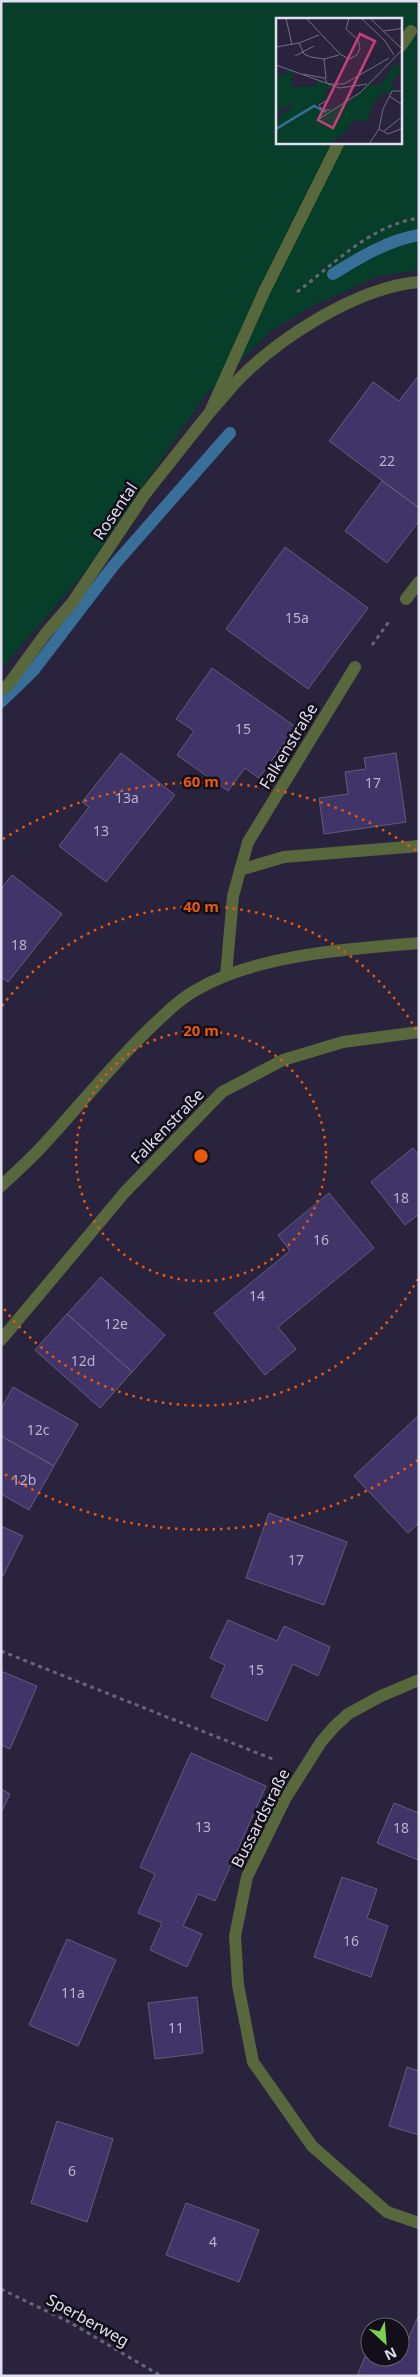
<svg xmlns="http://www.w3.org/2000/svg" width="420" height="2377" font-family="'Noto Sans',sans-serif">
<rect width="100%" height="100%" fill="#2a233d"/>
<!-- green -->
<path fill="#073e2a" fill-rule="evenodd" d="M1,1H419V270L378,276L312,306L270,332L203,398L84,573L1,669ZM278,19H401V142H278Z"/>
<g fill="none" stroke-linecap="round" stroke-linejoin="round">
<!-- stream -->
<path stroke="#376f99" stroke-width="12" d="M333,274C359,258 388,240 419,235
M1,702L33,671L114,565L230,433"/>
</g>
<!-- building -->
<path fill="#403469" stroke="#625d7b" d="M419,375V508L329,441L373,382L399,401Z
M382,481L419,508V521L387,563L345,531Z
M285,547L368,608L308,689L226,629Z
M212,668L296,727L259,778L245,768L228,791L177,755L194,731L176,719Z
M121,753L175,795L106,882L59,846L89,807L82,802Z
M396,753L406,822L324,834L319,798L348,794L345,772L366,769L364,758Z
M12,875L62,914L8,982L1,977V889Z
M413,1148L419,1155V1214L405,1225L371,1182Z
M329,1193L374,1248L278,1327L296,1349L265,1375L214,1313L290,1251L278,1235Z
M101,1277L165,1335L132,1372L67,1314Z
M67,1314L132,1372L100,1408L35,1350Z
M13,1387L78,1424L54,1466L1,1436V1409Z
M419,1415V1523L408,1533L354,1476Z
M1,1436L54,1466L29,1510L1,1494Z
M269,1513L347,1542L324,1605L246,1578Z
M1,1526L23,1536L3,1576L1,1575Z
M228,1620L277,1641L284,1626L330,1647L318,1676L293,1664L267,1721L211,1697L225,1665L210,1658Z
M1,1671L37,1686L10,1749L1,1745Z
M191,1753L266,1786L215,1901L198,1894L183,1926L202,1934L187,1967L150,1950L162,1923L138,1913L155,1874L140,1867Z
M1,1789L10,1794L1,1813Z
M394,1803L419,1813L418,1860L377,1843Z
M342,1877L377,1889L367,1918L388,1926L371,1977L314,1957Z
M67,1939L116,1960L78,2046L29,2025Z
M197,1997L203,2053L155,2059L148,2003Z
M407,2067L419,2071V2135L389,2126Z
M57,2121L113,2139L87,2222L31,2203Z
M186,2203L259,2230L239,2282L166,2255Z
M419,2314V2376H357L370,2345V2357H400V2336L408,2340Z"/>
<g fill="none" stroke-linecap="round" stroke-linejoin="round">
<!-- path -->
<path stroke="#6a647b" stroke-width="3" stroke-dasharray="4 4" stroke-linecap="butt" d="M297,292C334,264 371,225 419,218
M372,645L390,620
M1,1651L275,1760
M1,2289L71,2323L161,2376"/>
<!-- lane -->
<path stroke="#58673c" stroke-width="12" d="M401,46L411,31
M1,690L8,685L46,633L72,603L145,494L210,412L264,292L339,142
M240,870L284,857L419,846"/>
<!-- street -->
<path stroke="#58673c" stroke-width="12" d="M210,412C220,401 229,390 238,380C280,337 358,287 419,282
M406,599L419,582
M226,976L233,896L248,842L355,667
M1,1186C17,1171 33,1157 47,1141C81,1104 112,1065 149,1029C164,1015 179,999 198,989C258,954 351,949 419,943
M1,1340L125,1192L222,1092L283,1060L343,1042L419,1032
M419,1680L381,1696L348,1714L334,1727L321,1742L285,1799L247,1877L235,1936L238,1985L253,2062L312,2146L387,2212L419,2223"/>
</g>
<!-- distance rings -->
<g fill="none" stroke="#e8590c" stroke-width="2.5" stroke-dasharray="2.5 5">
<circle cx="201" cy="1156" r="125"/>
<path d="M418 1279A249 249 0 0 1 2 1306M2 1006A249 249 0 0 1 418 1033"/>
<path d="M418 1460A374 374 0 0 1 3 1473M3 839A374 374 0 0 1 418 852"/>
</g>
<g text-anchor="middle" stroke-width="5" stroke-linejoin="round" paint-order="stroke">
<!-- number labels -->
<g font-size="14" fill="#b9b4ce">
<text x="387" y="466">22</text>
<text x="297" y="623">15a</text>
<text x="243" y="734">15</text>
<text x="373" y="788">17</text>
<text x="127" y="803">13a</text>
<text x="101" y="836">13</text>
<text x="19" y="950">18</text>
<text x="401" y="1203">18</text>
<text x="321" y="1245">16</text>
<text x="257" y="1301">14</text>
<text x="116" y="1329">12e</text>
<text x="83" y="1366">12d</text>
<text x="38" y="1435">12c</text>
<text x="24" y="1485">12b</text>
<text x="296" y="1565">17</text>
<text x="256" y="1675">15</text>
<text x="203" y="1832">13</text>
<text x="401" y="1833">18</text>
<text x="351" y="1946">16</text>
<text x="73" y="1998">11a</text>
<text x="176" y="2033">11</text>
<text x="72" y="2176">6</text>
<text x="213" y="2247">4</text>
</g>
<!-- street labels -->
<g font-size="16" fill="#e1deef" stroke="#120f1a">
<text transform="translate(115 511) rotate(-56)" y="6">Rosental</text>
<text transform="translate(288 746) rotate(-59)" y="6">Falkenstraße</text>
<text transform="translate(167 1126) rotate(-46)" y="6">Falkenstraße</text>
<text transform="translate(260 1818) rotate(-63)" y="6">Bussardstraße</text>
<text transform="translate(88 2320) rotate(29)" y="6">Sperberweg</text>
</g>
</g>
<!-- overview -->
<g transform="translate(276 18)">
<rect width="126" height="126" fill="#2a233d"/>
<path d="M118,47H123L126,55L121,56L115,64L119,70L113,76L107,73L96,88L91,104L79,101L66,117L57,122V126H0V102L17,88L15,86L0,94V55L9,58L11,52L17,54L14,69L41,68L42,63L58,69L47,72L53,80L41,85L45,91L53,93L74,83L94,65L104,68Z" fill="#073e2a"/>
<path fill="none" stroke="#376f99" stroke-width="2.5" d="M0,111L38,88L50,94"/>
<path fill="none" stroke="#736e84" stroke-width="1" d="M10,0L16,27M30,0L64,36L73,41L81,37L84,30L82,22L70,11L73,0M85,0L109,23L118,37M94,0L126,31M107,13L123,11L127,8M23,25L28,36L35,39L48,41L63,37M0,29L23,25L43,17M19,38L38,28M48,41L50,61M0,47L64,70L91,66M27,56L48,60L52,66H68L113,40M113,78L127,87M53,81L43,87L46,92H54M43,101L85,74L127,31M103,111L112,116L127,110M108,113L127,98M93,126L103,111L107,91L116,73H127"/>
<path fill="#c84079" fill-opacity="0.15" stroke="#c84079" stroke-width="2.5" d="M84,16L99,23L57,110L42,102Z"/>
<rect width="126" height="126" fill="none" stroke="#e1deef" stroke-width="2.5"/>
</g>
<circle cx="201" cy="1156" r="8" fill="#e8590c" stroke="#120f1a" stroke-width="2.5"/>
<g font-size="15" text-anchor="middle" font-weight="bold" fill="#e8590c" stroke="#120f1a" stroke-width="5" stroke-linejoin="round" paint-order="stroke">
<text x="201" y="787">60 m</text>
<text x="201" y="912">40 m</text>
<text x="201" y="1036">20 m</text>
</g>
<!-- border -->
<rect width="420" height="2377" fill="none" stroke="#e1deef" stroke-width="5"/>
<!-- north arrow -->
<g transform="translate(385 2342) rotate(154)"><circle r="24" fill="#120f1a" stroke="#65626f"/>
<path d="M0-4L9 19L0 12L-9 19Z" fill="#7ed053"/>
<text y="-8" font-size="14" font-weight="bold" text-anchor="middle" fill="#e1deef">N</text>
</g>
</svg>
